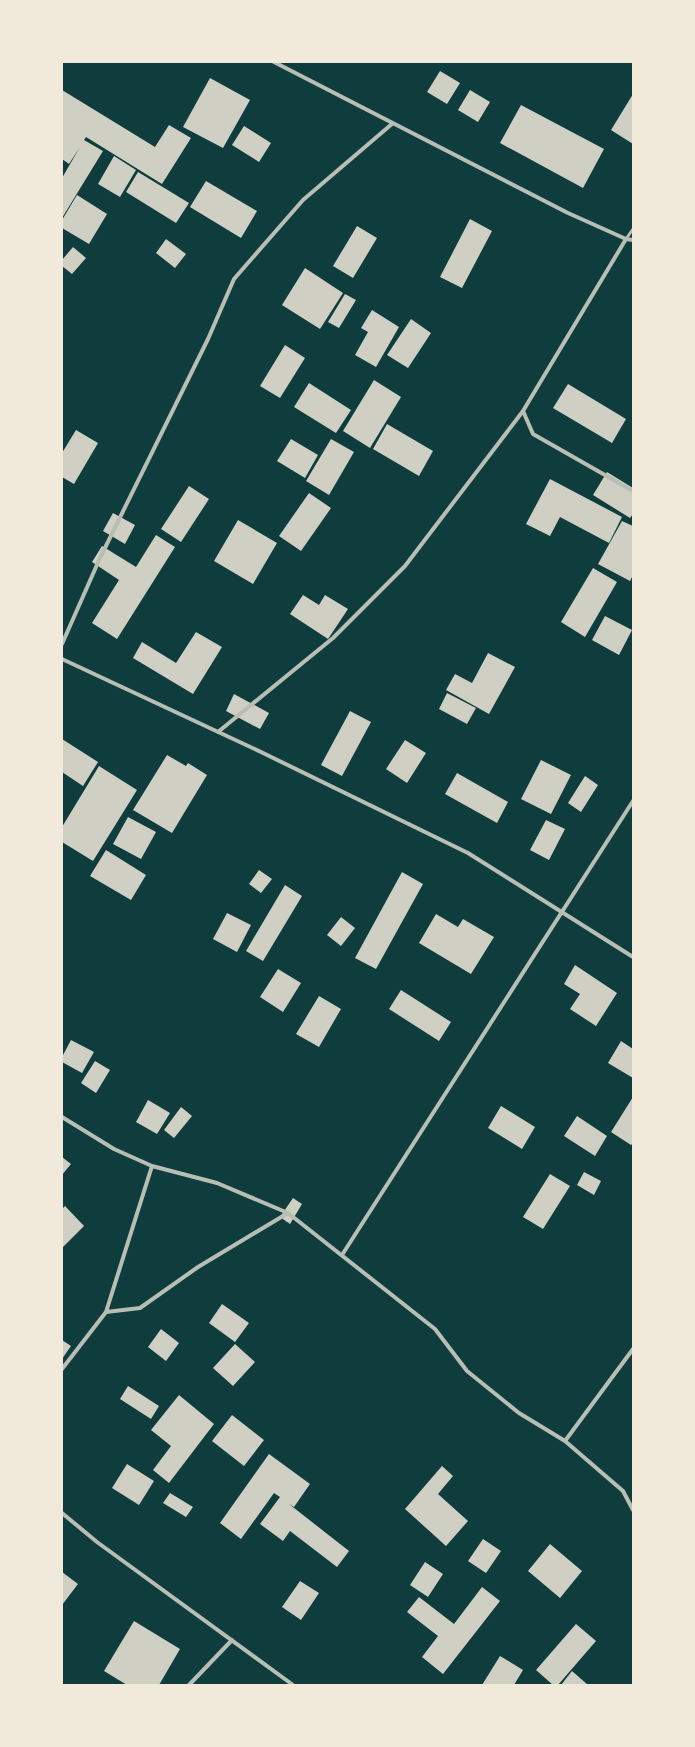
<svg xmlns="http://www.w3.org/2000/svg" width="695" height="1747" font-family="'Sofia Sans Condensed',sans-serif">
<rect width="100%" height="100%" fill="#0f3d3e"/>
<!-- building -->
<path fill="#cfcfc3" d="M440,71L460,83L447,104L427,92Z
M210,78L250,100L223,148L183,127Z
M62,90L155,147L169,125L191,138L162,184L86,137L84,140L103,151L62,218V178L80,147L69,164L62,159Z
M470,90L490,102L478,122L458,110Z
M633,94V144L611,130Z
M521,105L604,149L583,188L500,143Z
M244,126L271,143L259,162L232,145Z
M114,156L136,170L120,197L98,184Z
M138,172L189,203L176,223L126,192Z
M206,181L257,211L241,238L190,207Z
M77,195L107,214L89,244L62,228V220Z
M470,219L492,231L462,288L440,277Z
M357,226L377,238L353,278L333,266Z
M166,239L186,254L175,268L156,253Z
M73,247L86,258L72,274L62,266V260Z
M305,268L343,293L320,329L282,305Z
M345,294L356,300L339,328L328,322Z
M372,310L399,327L376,367L355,355L368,332L361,328Z
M411,319L431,333L408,368L387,355Z
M285,345L305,358L280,398L260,386Z
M374,380L401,397L370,448L343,431Z
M309,383L351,410L336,433L294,407Z
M568,384L626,419L612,443L553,408Z
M387,424L433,451L419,476L373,449Z
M76,430L98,443L74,484L62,477V453Z
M291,439L318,455L305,478L277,461Z
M331,439L354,452L329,495L306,481Z
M607,472L633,488V514L630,518L593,495Z
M550,479L622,517L609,543L560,517L550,536L526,524Z
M189,486L209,499L181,542L161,529Z
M309,493L331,508L301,551L279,536Z
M113,513L135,525L125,544L103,531Z
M238,520L277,543L253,584L214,561Z
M622,521L633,526V575L630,581L598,564Z
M156,535L175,547L117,639L92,623L119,580L92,562L102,546L136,567Z
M593,568L617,582L585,637L561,622Z
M303,595L319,605L325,595L348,609L328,639L290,614Z
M605,616L632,630L619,655L592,640Z
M196,632L222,647L193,694L133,658L142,642L176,663Z
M488,653L515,667L489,714L446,690L455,674L472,683Z
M447,693L476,708L467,724L439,709Z
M234,694L269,713L260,729L226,711Z
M350,711L371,722L342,776L321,765Z
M62,739L98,762L83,786L62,772Z
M405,740L426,753L407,783L386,769Z
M167,755L186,766L188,763L207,775L172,833L133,810Z
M541,760L571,775L551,814L521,799Z
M99,766L137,790L93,861L62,842V827Z
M457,773L508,802L497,823L445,794Z
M585,776L598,785L581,812L568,803Z
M128,817L156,832L141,859L113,844Z
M546,820L565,829L549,860L530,850Z
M106,850L146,875L131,900L90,876Z
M259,870L272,879L261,893L249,884Z
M402,872L423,884L376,969L355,958Z
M285,885L302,896L263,961L246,951Z
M227,913L251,925L237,952L213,939Z
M436,914L458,927L463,919L494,937L471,974L419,943Z
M341,917L355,928L341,946L327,935Z
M575,965L617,993L596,1026L570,1009L580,994L564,984Z
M278,969L301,983L283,1012L260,997Z
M401,990L451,1022L439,1041L389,1009Z
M319,996L341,1009L319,1047L296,1034Z
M71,1040L94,1052L82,1073L62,1062V1057Z
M621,1041L633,1049V1078L608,1063Z
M95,1061L110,1070L96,1093L81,1083Z
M633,1097V1143L631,1145L611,1132Z
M148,1100L170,1113L157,1134L136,1122Z
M501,1106L535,1127L522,1149L488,1128Z
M181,1107L192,1116L174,1138L164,1130Z
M577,1116L607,1136L595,1156L564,1136Z
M62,1157L71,1164L62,1175Z
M584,1172L601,1181L594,1195L577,1185Z
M550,1174L570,1186L543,1229L523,1217Z
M293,1198L302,1204L290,1224L280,1217Z
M65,1206L84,1226L62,1248V1209Z
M222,1304L249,1323L235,1342L209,1323Z
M161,1329L179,1343L166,1361L148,1347Z
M62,1340L71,1346L62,1359Z
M235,1344L255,1362L233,1386L213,1368Z
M128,1386L159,1406L151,1419L120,1399Z
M179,1395L214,1424L169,1483L153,1470L171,1446L151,1430Z
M232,1415L264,1440L244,1466L212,1441Z
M269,1454L310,1484L294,1507L289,1504L349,1551L337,1567L290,1531L283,1541L260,1524L280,1497L274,1493L241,1539L220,1523Z
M127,1464L154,1481L139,1505L112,1488Z
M442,1466L453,1476L438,1494L468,1521L446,1546L405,1509Z
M170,1493L193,1507L186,1517L163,1503Z
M483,1539L501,1551L486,1573L468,1561Z
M550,1544L582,1571L560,1598L528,1571Z
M425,1562L443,1574L428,1597L410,1585Z
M62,1572L78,1584L62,1605Z
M300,1581L319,1593L301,1620L282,1607Z
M482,1587L500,1601L443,1674L422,1657L438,1636L407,1612L419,1597L454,1624Z
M134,1621L180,1649L159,1685H127L104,1671Z
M576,1624L596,1641L558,1685H553L536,1670Z
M500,1656L523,1670L514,1685H482Z
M572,1671L588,1685H561Z"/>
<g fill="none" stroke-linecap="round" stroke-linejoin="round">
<!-- service -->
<path stroke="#b8beb3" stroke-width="3" d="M626,239L633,229"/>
<!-- minor -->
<path stroke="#b8beb3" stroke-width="4" d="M274,62L568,213L626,239L633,240
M523,411L533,434L633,491
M62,644L100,558L208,339L234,279L303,200L393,123
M62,659L261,752L468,853L633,957
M218,732L333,638L405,566L523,411L626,239
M62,1117L114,1149L152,1166L217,1183L288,1213L435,1329L467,1371L519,1413L565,1441L623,1491L633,1510
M342,1255L633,801
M106,1312L140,1308L198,1267L288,1213
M62,1369L106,1312L152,1166
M565,1441L633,1349
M62,1513L97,1542L293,1685
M189,1685L232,1640"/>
</g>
<!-- border -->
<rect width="695" height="1747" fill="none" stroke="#f1e9da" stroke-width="126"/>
</svg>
